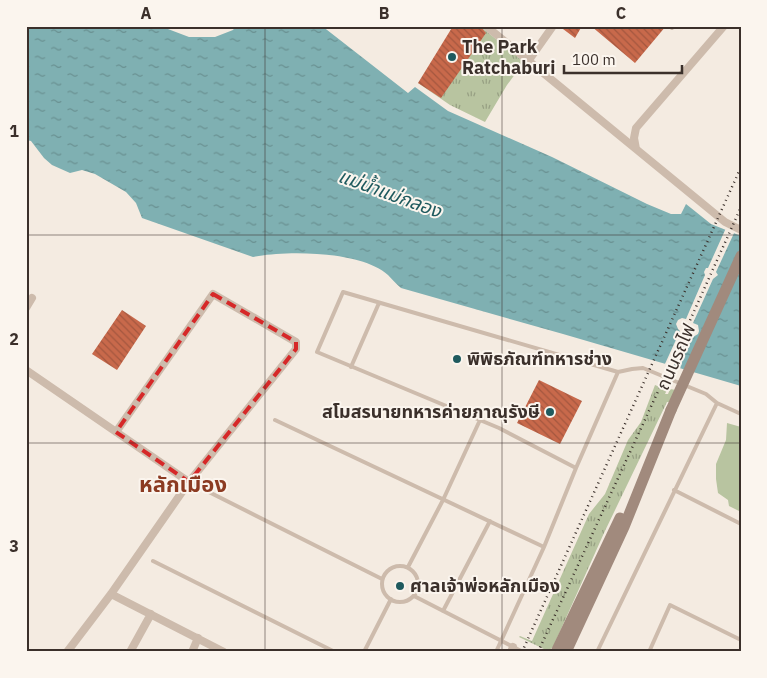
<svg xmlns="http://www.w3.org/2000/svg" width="767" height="678" font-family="'IBM Plex Sans','Noto Sans Thai',sans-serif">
<defs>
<pattern id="grass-tufts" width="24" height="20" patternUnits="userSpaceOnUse" patternTransform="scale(1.25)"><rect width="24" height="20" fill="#b8c4a0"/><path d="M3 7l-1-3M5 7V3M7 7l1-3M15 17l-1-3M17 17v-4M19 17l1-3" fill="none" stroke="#97a083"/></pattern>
<pattern id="water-ripples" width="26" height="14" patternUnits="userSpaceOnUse" patternTransform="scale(1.25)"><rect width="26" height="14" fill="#7fb0b2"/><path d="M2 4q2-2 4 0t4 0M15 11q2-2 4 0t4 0" fill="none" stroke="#699091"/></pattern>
<pattern id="building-back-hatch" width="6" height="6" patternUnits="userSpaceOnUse" patternTransform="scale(1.25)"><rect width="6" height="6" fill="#c8694b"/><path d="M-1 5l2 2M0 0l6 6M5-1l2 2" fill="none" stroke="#a4573f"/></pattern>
</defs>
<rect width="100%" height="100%" fill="#f4ebe1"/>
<!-- grass -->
<path fill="url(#grass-tufts)" d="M480,26L524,62L507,85L485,122L450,105L418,83Z
M655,385L667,390L665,394H668L670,389L676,390L670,402H667L604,533L553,647L548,651L519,637L520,636L532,641L589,514L605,494L628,440L641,422Z"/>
<!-- pitch -->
<path fill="#b8c4a0" d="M727,423L741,427V512L729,506L728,500L718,493L716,479V464L726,440Z"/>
<!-- water -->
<path fill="url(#water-ripples)" d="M26,26H160L189,37H215L233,30L236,26H322L408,93L415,87L448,111L552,157L647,204L671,214H681L686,204L711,224L741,236V386L563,334L401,288C396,284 392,279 388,275C362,251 286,250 253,257L142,218L136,203L126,192L95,174L82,170L70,173L52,165L44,158L31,141L26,140Z"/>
<!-- pier -->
<path fill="#f4ebe1" d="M726,228L735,231L716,272L718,275L713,279L693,323L698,325L699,331L698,334L693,337L688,335L672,369L664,366L680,331L678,329L676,324L678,320L682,318L686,319L705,275L704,272L706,268H708Z"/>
<!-- building -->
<path fill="url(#building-back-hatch)" d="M453,26H480L486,33L441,98L418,83Z
M559,26H582L575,38Z
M591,26H666L635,63Z
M122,310L146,326L117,370L92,354Z
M539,380L582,401L560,444L517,423Z"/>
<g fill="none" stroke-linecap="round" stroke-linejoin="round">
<!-- service -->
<path stroke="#cdbbac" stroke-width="4" d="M670,26L672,28
M351,367L379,303
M275,420L544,547
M576,468L499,428L317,352L343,292L618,372L632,369L643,368L706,394L717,403L741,414
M189,482L382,579
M674,490L741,524
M153,561L335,652
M382 584a18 18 0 1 1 36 0a18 18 0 1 1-36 0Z
M408,567L443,500L480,420
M414,596L523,652
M443,611L490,521
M364,652L391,599
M496,652L544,547L576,468L618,372
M597,652L717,403
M649,652L670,605L741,640"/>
<!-- minor -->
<path stroke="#cdbbac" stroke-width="8" d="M486,26L636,149
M724,26L636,128L634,138L636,149L725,222L741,230
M529,60L553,26
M26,308L32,298
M26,370L189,482
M111,594L224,652
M67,652L111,594L189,482L296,349V342L213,294L116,432
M130,652L151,614
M192,652L198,638
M511,652L513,647"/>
<!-- secondary -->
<path stroke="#a18a7d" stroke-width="11" d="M556,652L620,518
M566,652L624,527L671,410"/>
<!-- rail -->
<path stroke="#3b302b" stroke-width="2.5" stroke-dasharray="1 4" stroke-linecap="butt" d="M522,652L741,167
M538,652L660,387L741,207"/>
<!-- secondary-bridge -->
<path stroke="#a18a7d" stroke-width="11" d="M671,410L741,256"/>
</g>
<!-- marked area -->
<path fill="none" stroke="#d62828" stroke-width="4" stroke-dasharray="10 6" stroke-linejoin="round" d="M213,294L296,342V349L189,482L116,432Z"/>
<!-- grid -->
<path fill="none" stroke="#3b302b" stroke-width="1" stroke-opacity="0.55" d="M265,26V652M502,26V652M26,235H741M26,443H741"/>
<!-- markers -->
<g fill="#1f5a5e" stroke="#fbf5ee" stroke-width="2">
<circle cx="452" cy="57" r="5"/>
<circle cx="457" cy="359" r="5"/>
<circle cx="550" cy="412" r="5"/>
<circle cx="400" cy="586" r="5"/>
</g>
<g text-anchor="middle" stroke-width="4" stroke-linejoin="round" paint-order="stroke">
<!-- poi labels -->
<g font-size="18" font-weight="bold" fill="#3b302b" stroke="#fbf5ee" text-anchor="start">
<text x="462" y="53">The Park<tspan x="462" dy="21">Ratchaburi</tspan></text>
<text x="467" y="365">พิพิธภัณฑ์ทหารช่าง</text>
<text x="540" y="418" text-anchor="end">สโมสรนายทหารค่ายภาณุรังษี</text>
<text x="410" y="592">ศาลเจ้าพ่อหลักเมือง</text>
</g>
<!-- street labels -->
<g font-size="18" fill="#3b302b" stroke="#fbf5ee">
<text transform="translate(676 357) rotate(-66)" y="6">ถนนรถไฟ</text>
</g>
<!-- water labels -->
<g font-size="19" font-style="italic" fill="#1f5a5e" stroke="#fbf5ee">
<text transform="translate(390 193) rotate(20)" y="7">แม่น้ำแม่กลอง</text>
</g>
<!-- district labels -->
<g font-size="22" font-weight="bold" fill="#8c3b22" stroke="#fbf5ee">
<text x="183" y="492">หลักเมือง</text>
</g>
</g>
<!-- border -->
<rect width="767" height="678" fill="none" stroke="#fbf5ee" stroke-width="55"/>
<!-- scale -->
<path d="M564 65v8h118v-8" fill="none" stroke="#3b302b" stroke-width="2.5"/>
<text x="572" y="65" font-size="15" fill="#3b302b" stroke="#fbf5ee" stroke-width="4" paint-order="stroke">100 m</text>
<rect x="28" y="28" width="712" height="622" fill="none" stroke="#3b302b" stroke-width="2"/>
<g font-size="16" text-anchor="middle" font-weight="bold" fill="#3b302b">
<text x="146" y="19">A</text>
<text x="384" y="19">B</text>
<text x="621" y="19">C</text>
<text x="14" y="137">1</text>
<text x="14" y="345">2</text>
<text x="14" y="552">3</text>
</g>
</svg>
